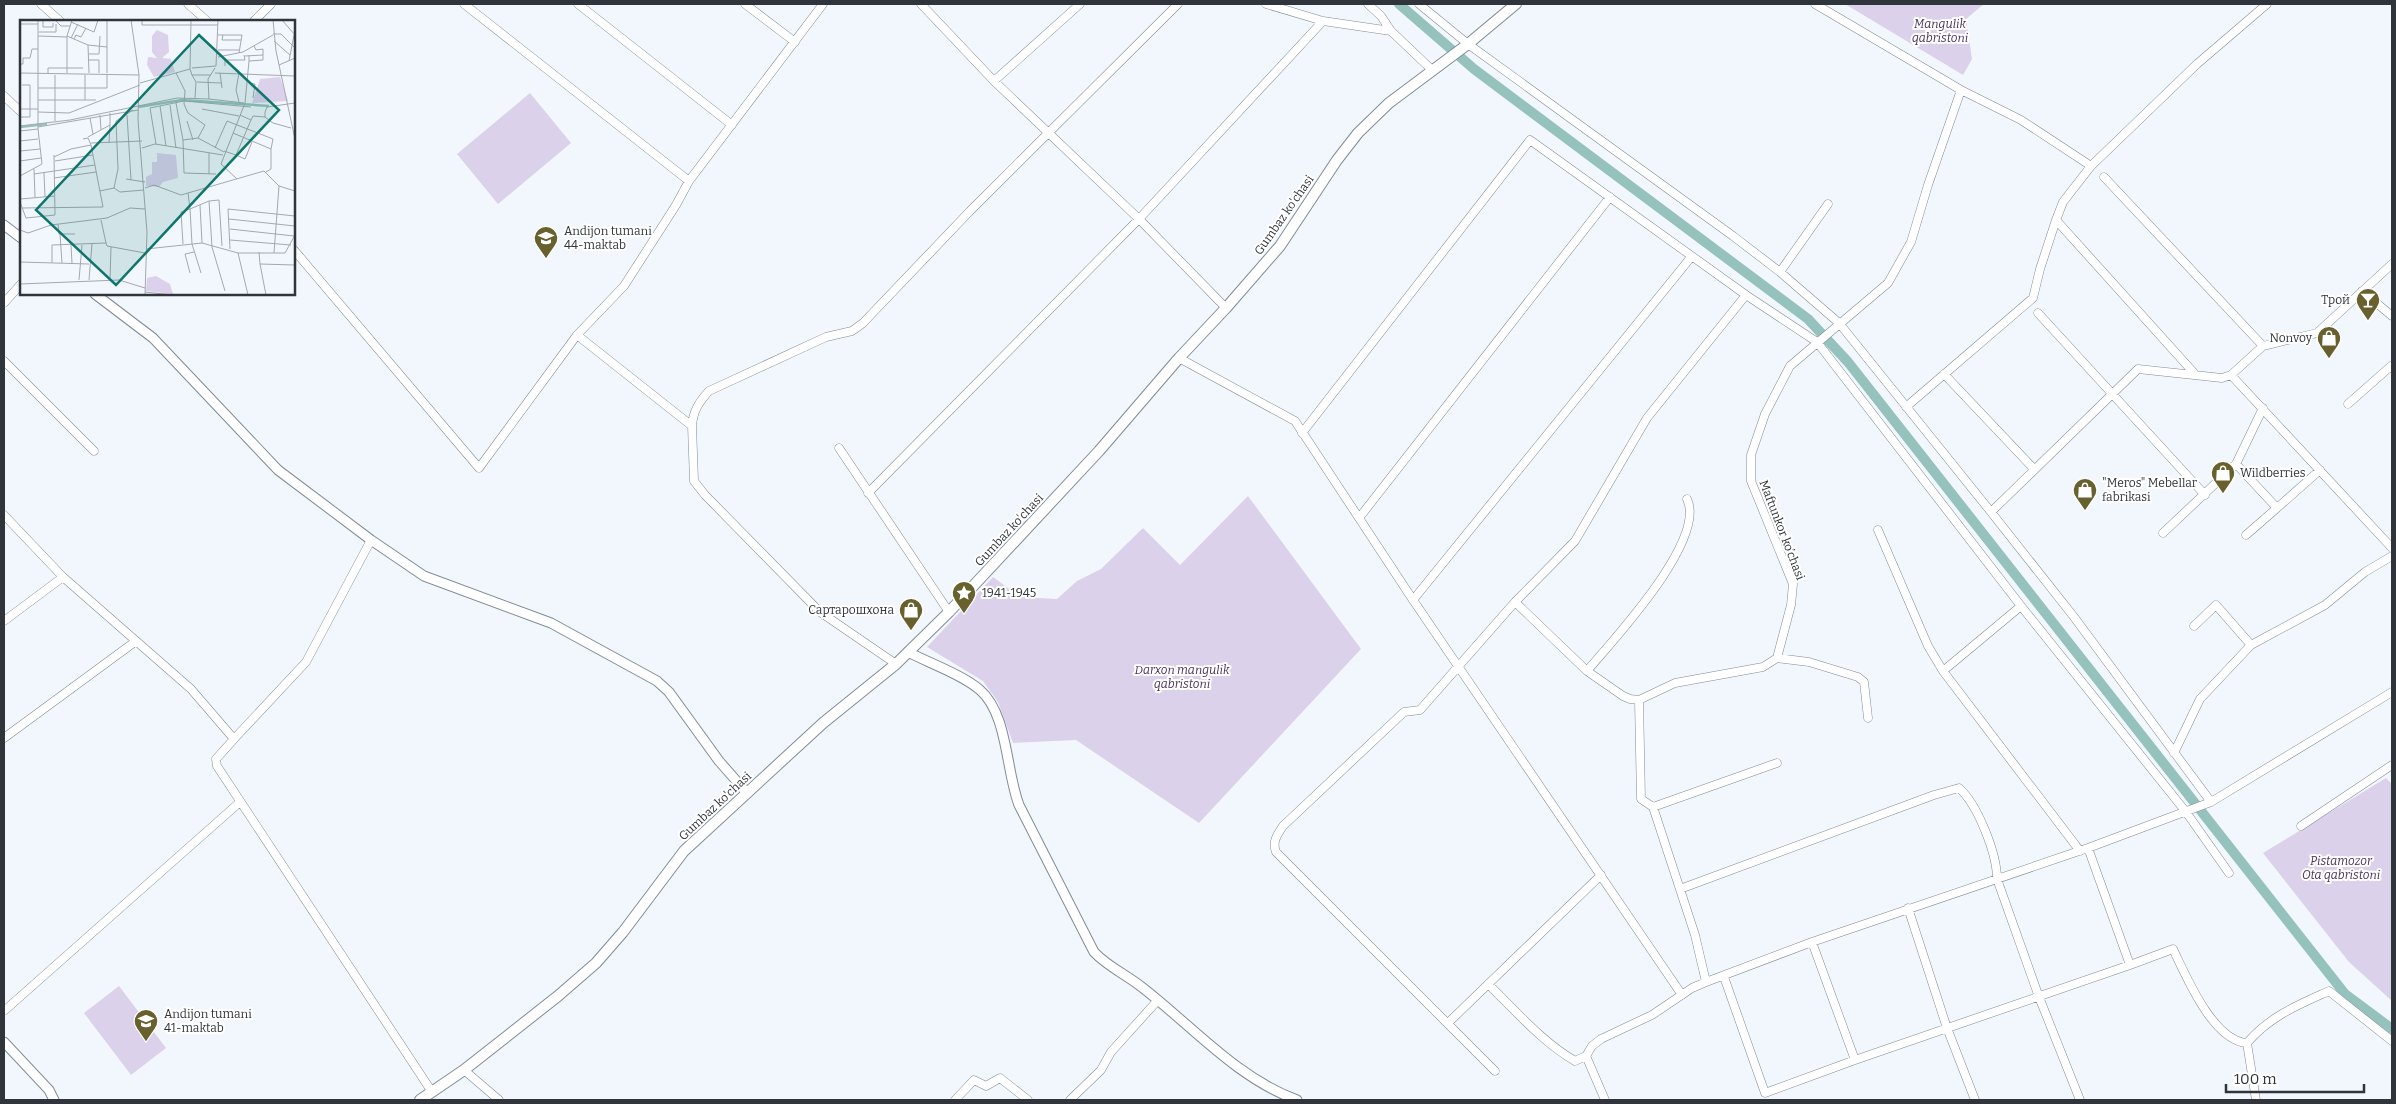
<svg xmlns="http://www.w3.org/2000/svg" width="2396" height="1104" font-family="Bitter,serif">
<rect width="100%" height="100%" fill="#f2f7fd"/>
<!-- green -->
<path fill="#dcd1eb" d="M1845,4H1984L1966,19L1972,59L1963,75Z
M530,93L571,143L498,204L457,154Z
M1248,496L1361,649L1199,823L1076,740L1013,743L998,702L983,681L927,647L993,577L1020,597L1057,599L1077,581L1101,569L1143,528L1180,565Z
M2386,778L2392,784V1001L2349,962L2263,853Z
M119,986L166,1048L131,1075L84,1013Z"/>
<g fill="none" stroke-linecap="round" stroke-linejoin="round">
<!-- canal -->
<path stroke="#96c2be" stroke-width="10" d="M1399,4L1474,69L1808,319L1848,362L2345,994L2392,1029"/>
<!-- minor casing -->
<g stroke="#7f8c99" stroke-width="9">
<path id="minor" d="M41,4L60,21
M188,4L207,21
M464,4L689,181
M578,4L732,125
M745,4L795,42
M921,4L994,81L1139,219L1226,308
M1266,4L1323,21L1391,31
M1368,4L1381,16L1391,31L1432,70
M1419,4L1468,44L1733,236L1780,272L1839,323L1991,512L2138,369L2222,378L2231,375L2263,346
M1815,4L1961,90L2021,120L2091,166L2197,64L2267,4
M254,21L271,4
M994,81L1080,4
M4,96L21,112
M2091,166L2063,202L2056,220L2194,373
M2104,177L2263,346L2317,333L2392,264
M294,250L479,468L577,335L624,286L676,205L689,181L823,4
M1780,272L1828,204
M2362,291L2392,316
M4,303L21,284
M2038,313L2205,495
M577,335L692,426C693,411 699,402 709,391L826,337L852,331L863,323L970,211L1178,4
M1179,358L1295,421L1413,600L1682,995
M4,361L94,451
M1944,374L2034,469
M2231,375L2392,548
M2348,404L2391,366L2392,368
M1906,407L2033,298L2040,269L2056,220
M692,426L694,481L705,495L820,612L896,664
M1302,433L1530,140L1746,295L1817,342L2021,606L2186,812L2229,873
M839,448L949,612
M2236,464L2277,508L2246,535
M868,493L1139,219L1323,21
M2277,508L2320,470
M1991,512L2074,617L2211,802
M4,515L63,577L191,689L234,739L216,759L217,766L432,1092
M1359,518L1610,197
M1878,530L1928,646L1943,671L2080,851
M2163,533L2236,464L2263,408
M1413,600L1692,256
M1515,602L1575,541L1647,418L1746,295
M4,621L63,577
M2194,626L2216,605L2251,645
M1777,658L1809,662L1858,677L1864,682L1868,718
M1587,671C1614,639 1707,540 1687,499
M1943,671L2021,606
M1639,700L1641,799L1653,807L1695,935L1706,982
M4,738L136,641
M234,739L306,662L371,540
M2174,753L2200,699L2251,645L2325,605L2365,572L2392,556
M1653,807L1777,763
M2301,826L2392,765
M1680,889L1934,795L1959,788C1978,805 1997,854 1997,879L2039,997L2080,1100
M1908,908L1947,1028L1975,1100
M1812,942L1855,1060
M2130,965L2173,949C2186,976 2213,1041 2247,1043
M1724,977L1765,1093L1855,1060L2130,965L2088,848
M1488,984C1515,1010 1542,1042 1575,1061L1586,1056
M4,1011L240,802
M1448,1023L1601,875
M464,1070L499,1100
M1495,1071L1276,852C1272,842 1277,835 1283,826L1404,712L1420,710L1515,602L1587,671L1623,696L1630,699L1639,700L1675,683L1763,667L1777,658L1791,605L1793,584L1751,481V455L1765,414L1790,366L1888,283L1911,242L1928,185L1961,90
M955,1100L974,1080L986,1086L1000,1078L1028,1100
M1070,1100L1101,1070L1111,1052L1158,1000
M1605,1100L1586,1056L1592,1046L1601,1039L1652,1015L1692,988L1706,982L1812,942L2088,848L2211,802L2392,692
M2256,1100L2247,1043C2270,1016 2298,1005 2329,991L2392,1041"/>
</g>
<!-- tertiary casing -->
<g stroke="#7f8c99" stroke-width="11">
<path id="tertiary" d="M4,225L21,238
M95,294L153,338L278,470L371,540L424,576L551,623L657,681L669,692L719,761L747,793
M908,652C929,663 963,675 980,690C1008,714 1006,772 1019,805L1094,952C1108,967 1127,975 1143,988C1193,1027 1237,1078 1297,1100
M4,1042L49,1090L54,1100"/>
</g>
<!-- secondary casing -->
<g stroke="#7f8c99" stroke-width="12">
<path id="secondary" d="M420,1100L464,1070L558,996L596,963L623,932L684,851L823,723L896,664L949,612L1099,451L1179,358L1226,308L1280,246L1337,160L1358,133L1389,103L1468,44L1516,4"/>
</g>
<!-- minor -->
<use href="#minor" stroke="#fff" stroke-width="8"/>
<!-- tertiary -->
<use href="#tertiary" stroke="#fff" stroke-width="9"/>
<!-- secondary -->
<use href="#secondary" stroke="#fff" stroke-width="10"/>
</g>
<!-- icons -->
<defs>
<g id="school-pin" transform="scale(1.25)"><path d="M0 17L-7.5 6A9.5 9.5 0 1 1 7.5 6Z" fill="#68612e" stroke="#fff"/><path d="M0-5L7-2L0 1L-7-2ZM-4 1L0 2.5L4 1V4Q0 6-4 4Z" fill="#fff"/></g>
<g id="bar-pin" transform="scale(1.25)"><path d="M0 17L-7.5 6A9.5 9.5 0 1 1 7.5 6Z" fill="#68612e" stroke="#fff"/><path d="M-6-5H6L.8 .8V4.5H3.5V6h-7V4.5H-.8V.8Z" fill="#fff"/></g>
<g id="shop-pin" transform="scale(1.25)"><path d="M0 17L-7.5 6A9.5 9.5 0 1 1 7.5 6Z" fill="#68612e" stroke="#fff"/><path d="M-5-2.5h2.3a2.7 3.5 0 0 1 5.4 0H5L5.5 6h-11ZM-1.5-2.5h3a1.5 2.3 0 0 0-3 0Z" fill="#fff"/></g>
<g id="sight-pin" transform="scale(1.25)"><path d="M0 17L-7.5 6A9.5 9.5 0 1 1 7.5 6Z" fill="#68612e" stroke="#fff"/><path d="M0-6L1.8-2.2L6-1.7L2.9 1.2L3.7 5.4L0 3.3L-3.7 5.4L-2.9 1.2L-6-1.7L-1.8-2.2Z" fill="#fff"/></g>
</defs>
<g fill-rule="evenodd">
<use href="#school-pin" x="546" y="238"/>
<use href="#bar-pin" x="2368" y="300"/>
<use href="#shop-pin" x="2329" y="338"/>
<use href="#shop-pin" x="2223" y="473"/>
<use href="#shop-pin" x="2085" y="490"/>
<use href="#sight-pin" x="964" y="593"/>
<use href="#shop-pin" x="911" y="610"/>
<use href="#school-pin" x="146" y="1021"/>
</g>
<g text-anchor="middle" stroke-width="4" stroke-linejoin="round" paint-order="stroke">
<!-- park labels -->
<g font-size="12" font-style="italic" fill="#48335e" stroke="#fff">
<text x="1940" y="28">Mangulik<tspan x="1940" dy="14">qabristoni</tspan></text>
<text x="1182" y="674">Darxon mangulik<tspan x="1182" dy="14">qabristoni</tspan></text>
<text x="2341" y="865">Pistamozor<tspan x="2341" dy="14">Ota qabristoni</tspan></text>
</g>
<!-- street labels -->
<g font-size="12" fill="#30353b" stroke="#fff">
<text transform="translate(1284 215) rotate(-55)" y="4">Gumbaz ko'chasi</text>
<text transform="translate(1009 530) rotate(-47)" y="4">Gumbaz ko'chasi</text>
<text transform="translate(1782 530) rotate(69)" y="4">Maftunkor ko’chasi</text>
<text transform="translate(715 806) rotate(-43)" y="4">Gumbaz ko'chasi</text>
</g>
<!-- poi labels -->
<g font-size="12" fill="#30353b" stroke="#fff" text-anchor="start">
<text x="564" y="235">Andijon tumani<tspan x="564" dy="14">44-maktab</tspan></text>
<text x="2350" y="304" text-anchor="end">Трой</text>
<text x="2312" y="342" text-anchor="end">Nonvoy</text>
<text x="2240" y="477">Wildberries</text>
<text x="2102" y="487">"Meros" Mebellar<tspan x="2102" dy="14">fabrikasi</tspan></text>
<text x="982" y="597">1941-1945</text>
<text x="894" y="614" text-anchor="end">Сартарошхона</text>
<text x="164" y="1018">Andijon tumani<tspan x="164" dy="14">41-maktab</tspan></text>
</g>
</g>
<!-- overview -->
<g transform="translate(20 20)">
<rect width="275" height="275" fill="#f2f7fd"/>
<path d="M137,10L148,15L149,32L142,38L151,39L155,52L134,57L127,45L128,37L137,38L132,32V16ZM260,57L268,81L232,83L240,59ZM137,133L156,135L158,158L143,162L139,167L126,166V157L132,154V142H137ZM136,256L150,264L153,274L126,271L127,258Z" fill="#dcd1eb"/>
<path fill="none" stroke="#96c2be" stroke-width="2.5" d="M118,87L162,80L249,86M0,107L27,104"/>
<path fill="none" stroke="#a4a9af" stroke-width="1" d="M23,0V7H33V3M35,0L41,6H50M111,0L119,55M122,0V5H198M253,0L256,31L275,119M262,0L275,15M51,2L74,12L78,0M0,4H18M19,12H36V4M253,14H261L275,28M198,15H222L219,33M203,15L202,20H221M18,16L47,17M47,16L68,25L69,53M51,18L58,4M54,19L56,15L61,17L66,8M254,21L270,35M68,25L87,27M198,30H219M69,34H79L80,16M229,35V41L243,40V35M225,36L243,35V29L236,30L234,26M198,37L223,32L253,15M68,40H79V53M269,41L274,15M0,44H3V38H10L12,29H18M259,45L275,38M205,46V40H225L224,35M172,48L196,46L198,0M170,49L172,55H191M0,53L119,55M28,53V48H63M47,53V16L52,0M87,53V0M156,53L165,71L164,84L168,93L185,105L178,118M195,53L275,56M200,53L202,68M35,55V101M119,55L118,100L127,212L125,275M172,55L176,62L175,78M177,62L202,63M120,63L170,49L171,0M229,63L235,64L233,78M18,68H87V55M189,79L224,83M18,80H76M65,80V55M219,82L216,70L219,53M156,83L163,120M150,85L156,128M140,86L146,126M0,89H10V65H2M182,89L219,96M18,92L49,93L120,65M80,95L81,110M107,95L111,160M0,97H10V89H18M70,98L73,114M231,100L233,96L245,97M167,101L173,120M0,106L50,100L157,78L189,79L188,59L195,48M18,107L118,90M271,108L253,103L245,97V92L247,87L275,83M0,111L18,109M213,113L251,129V149L246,152M68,117L90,105V93M178,118L163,120L164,153L196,154M178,118L204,132M0,121L18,119M71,123L122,121M89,123L90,105M136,124L130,88L164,81L231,87M122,128L135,124L203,135M195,128L207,101L253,119L251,129M0,131L20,129M204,131L216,135L231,100L220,95M189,133V154M216,135L225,139L232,122M34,137L51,129L71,125M0,141L21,138M35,141L73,135M14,149L15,177M24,153L25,177M14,154L75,145M0,156L22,144L18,109V0M34,158L76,152M106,159L125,162M217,159L201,144L225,83L229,41M94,168L100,172L124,170M125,168L134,165L161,175L244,151L259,166L275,171M80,171L94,168L98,149L96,101L113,90M168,173L170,189M0,179L35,176M189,181L199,180L202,226M0,182L6,198L35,195L34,135M180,185L182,223M2,188L83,187L71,125L68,118L63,119M209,199L275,206M81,200L86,223M38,204L39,214H55M210,209L274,216M0,210L8,213L31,205L87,198L110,188L125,189M40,214L42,243M210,220L271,225M163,224L161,192L170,189M51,225L52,243M126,229L182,223L218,233H265L275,215M210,229L208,189L275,196M239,232L240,244L275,245M218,233L228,275M254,233L259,166M0,242L69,244M32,243V225L86,223L87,226L125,233M240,244L246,275M170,253L165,234L174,232M181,253L172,224L170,189L189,181L192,227L205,271M59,260L62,225M69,260L72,224M90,260L91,227M0,264L99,260L125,268M125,272L153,275"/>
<path fill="#0f766e" fill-opacity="0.15" stroke="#0f766e" stroke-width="2.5" d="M179,15L259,90L96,265L16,190Z"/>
<rect width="275" height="275" fill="none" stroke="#30353b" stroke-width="2.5"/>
</g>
<!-- border -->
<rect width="2396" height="1104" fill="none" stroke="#30353b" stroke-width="10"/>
<!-- scale -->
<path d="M2226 1084v8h138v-8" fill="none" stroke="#30353b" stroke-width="2.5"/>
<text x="2234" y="1084" font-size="15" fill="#30353b" stroke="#ffffff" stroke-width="4" paint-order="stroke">100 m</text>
</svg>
